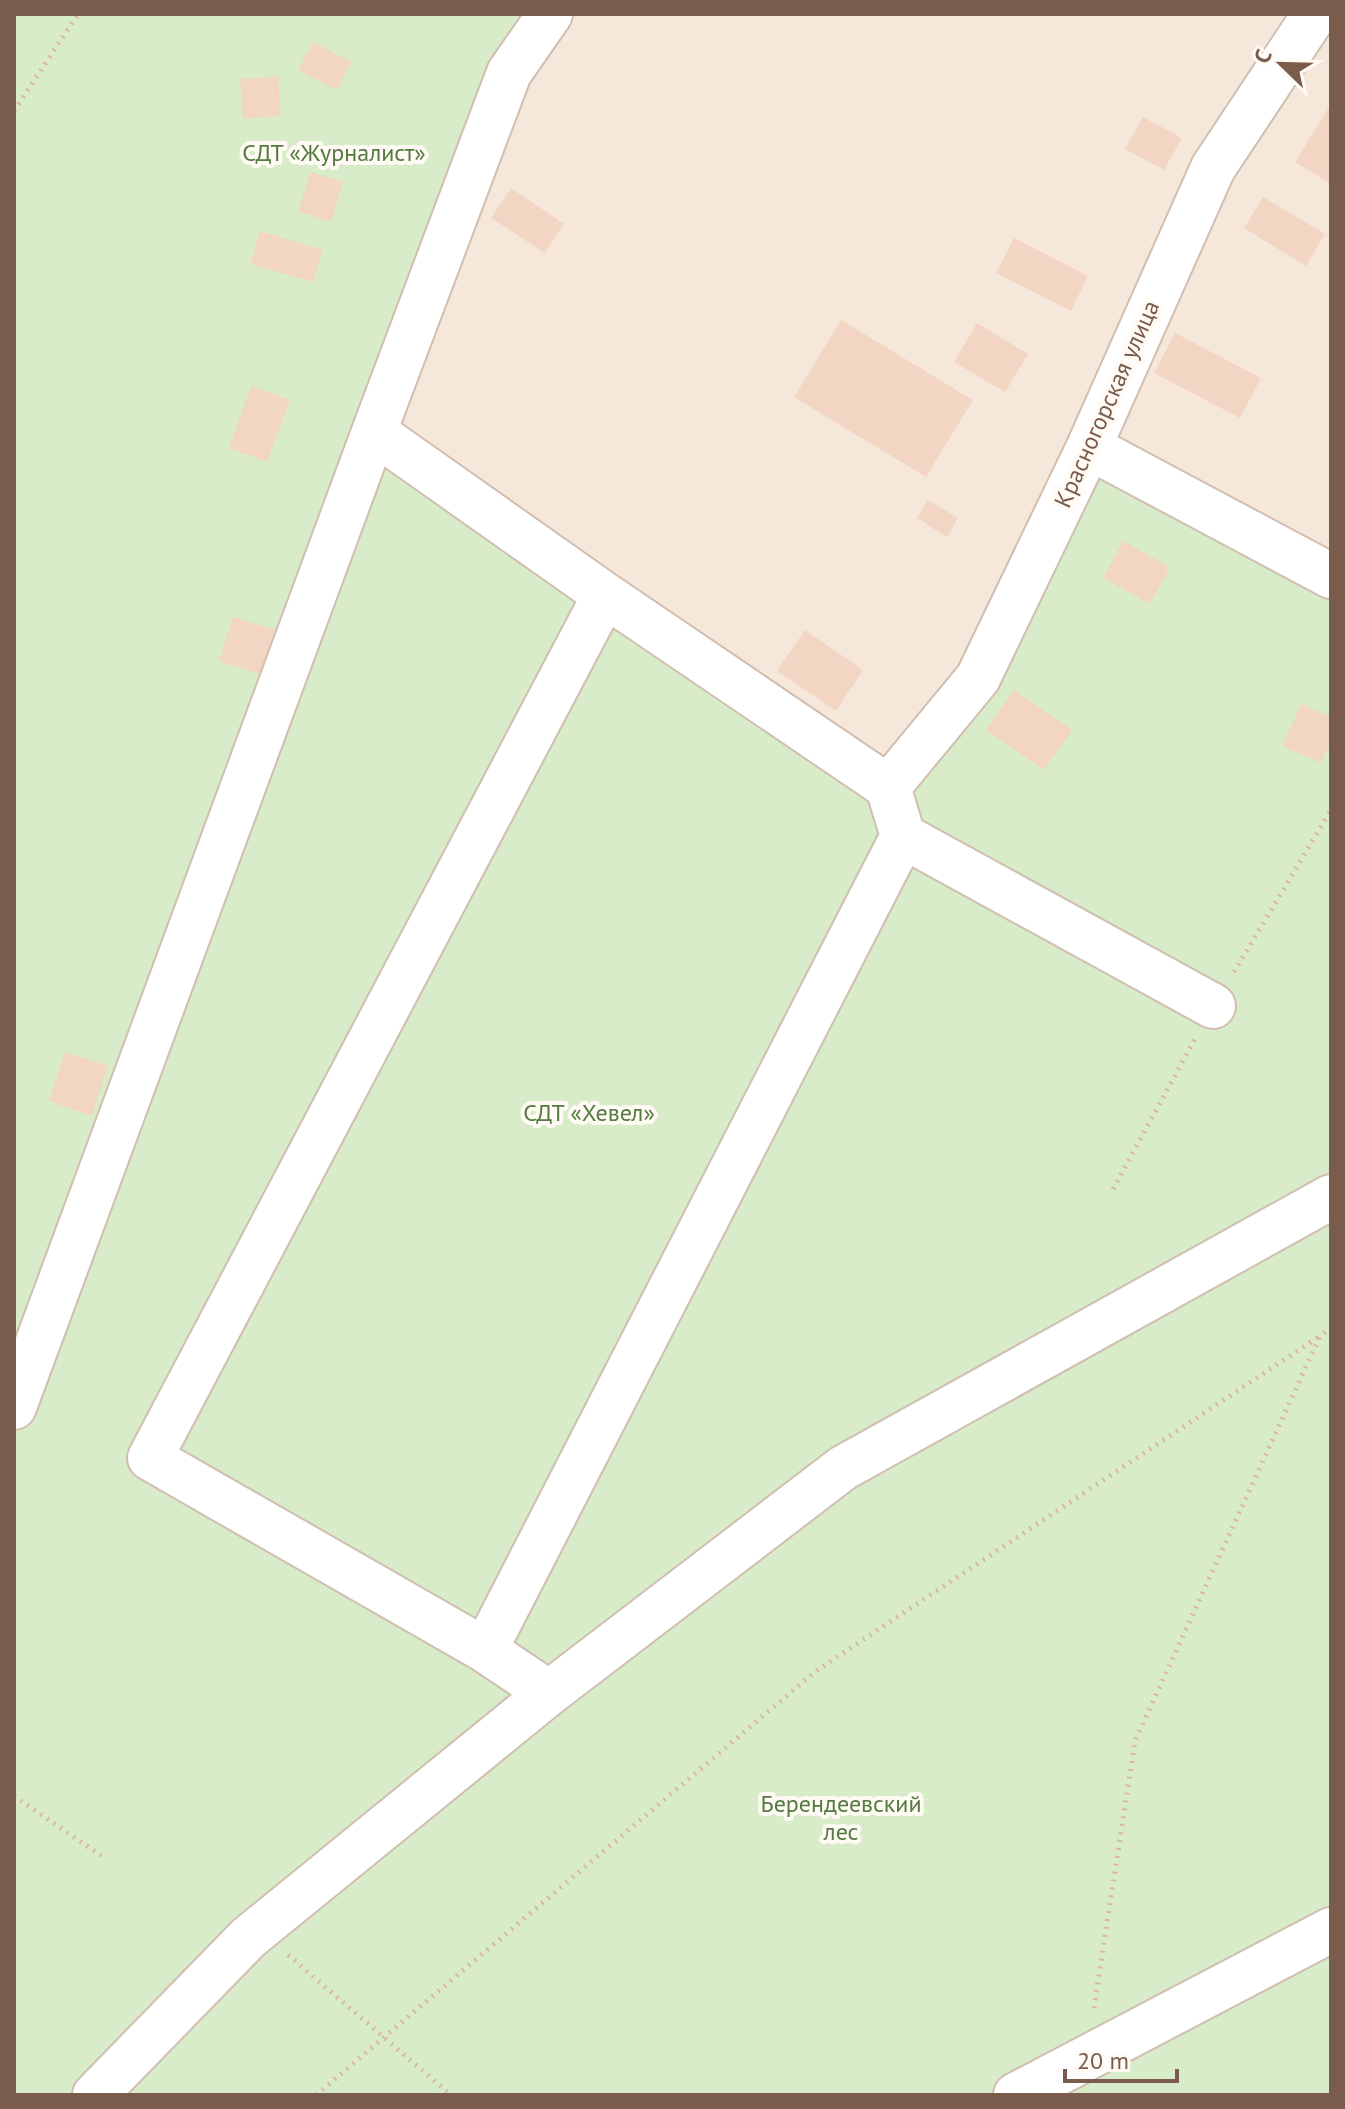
<svg xmlns="http://www.w3.org/2000/svg" width="1345" height="2109" font-family="'PT Sans',sans-serif">
<rect width="100%" height="100%" fill="#fdf6ec"/>
<!-- residential -->
<path fill="#f5e8da" d="M550,14H1331V576L888,787L374,432Z"/>
<!-- green -->
<path fill="#d8ecc9" d="M14,14H550L374,432L888,786L1089,447L1331,576V2095H14Z"/>
<!-- building -->
<path fill="#f3d5c3" d="M313,42L351,62L337,90L298,70Z
M278,76L281,116L243,119L240,79Z
M1331,104V184L1295,162Z
M1143,117L1182,138L1164,170L1125,149Z
M311,172L343,182L331,222L298,211Z
M511,188L564,224L545,253L491,218Z
M1263,197L1325,234L1306,266L1244,228Z
M260,231L323,250L313,282L250,264Z
M1014,238L1088,276L1071,311L996,273Z
M841,320L973,400L926,477L794,397Z
M977,323L1028,354L1005,392L954,362Z
M1175,333L1261,378L1240,418L1154,373Z
M251,386L290,400L267,462L229,448Z
M928,500L958,518L947,537L917,518Z
M1123,541L1170,567L1150,604L1103,578Z
M233,617L276,630L262,675L219,661Z
M805,630L863,670L836,711L777,671Z
M1014,690L1072,730L1044,770L986,730Z
M1301,704L1331,717V740L1321,763L1282,746Z
M65,1052L108,1066L92,1116L49,1101Z"/>
<g fill="none" stroke-linecap="round" stroke-linejoin="round">
<!-- minor casing -->
<g stroke="#d1beb0" stroke-width="48">
<path id="minor" d="M374,432L605,595L888,787L903,836L485,1650
M1089,447L1331,576
M888,787L978,678L1089,447L1213,168L1315,14
M903,836L1213,1006
M14,1407L374,432L509,73L550,14
M549,1693L485,1650L150,1458L605,595
M95,2095L248,1938L549,1693L843,1468L1331,1197
M1016,2095L1331,1930"/>
</g>
<!-- path -->
<path stroke="#d9b8a5" stroke-width="5" stroke-dasharray="2 6" stroke-linecap="butt" d="M14,111L78,14
M1234,972L1331,810
M1113,1189L1195,1039
M14,1796L106,1859
M288,1955L451,2095
M1094,2008L1135,1741L1320,1336L1331,1328
M316,2095L816,1671L1320,1336"/>
<!-- minor -->
<use href="#minor" stroke="#fff" stroke-width="44"/>
</g>
<g text-anchor="middle" stroke-width="8" stroke-linejoin="round" paint-order="stroke">
<!-- park labels -->
<g font-size="24" fill="#537a41" stroke="#fffaf3">
<text x="334" y="161">СДТ «Журналист»</text>
<text x="589" y="1121">СДТ «Хевел»</text>
<text x="841" y="1812">Берендеевский<tspan x="841" dy="28">лес</tspan></text>
</g>
<!-- street labels -->
<g font-size="24" fill="#7a5c4d" stroke="#fffaf3">
<text transform="translate(1107 404) rotate(-66)" y="8">Красногорская улица</text>
</g>
</g>
<!-- border -->
<rect width="1345" height="2109" fill="none" stroke="#7a5c4d" stroke-width="32"/>
<!-- north arrow -->
<g transform="translate(1281 64) rotate(293)" stroke="#fffaf3" stroke-width="6" paint-order="stroke">
<path d="M0-6L14 30L0 20L-14 30Z" fill="#7a5c4d"/>
<text y="-12" font-size="22" font-weight="bold" text-anchor="middle" fill="#7a5c4d">С</text>
</g>
<!-- scale -->
<path d="M1065 2069v12h112v-12" fill="none" stroke="#7a5c4d" stroke-width="4"/>
<text x="1077" y="2069" font-size="24" fill="#7a5c4d" stroke="#fffaf3" stroke-width="6" paint-order="stroke">20 m</text>
</svg>
